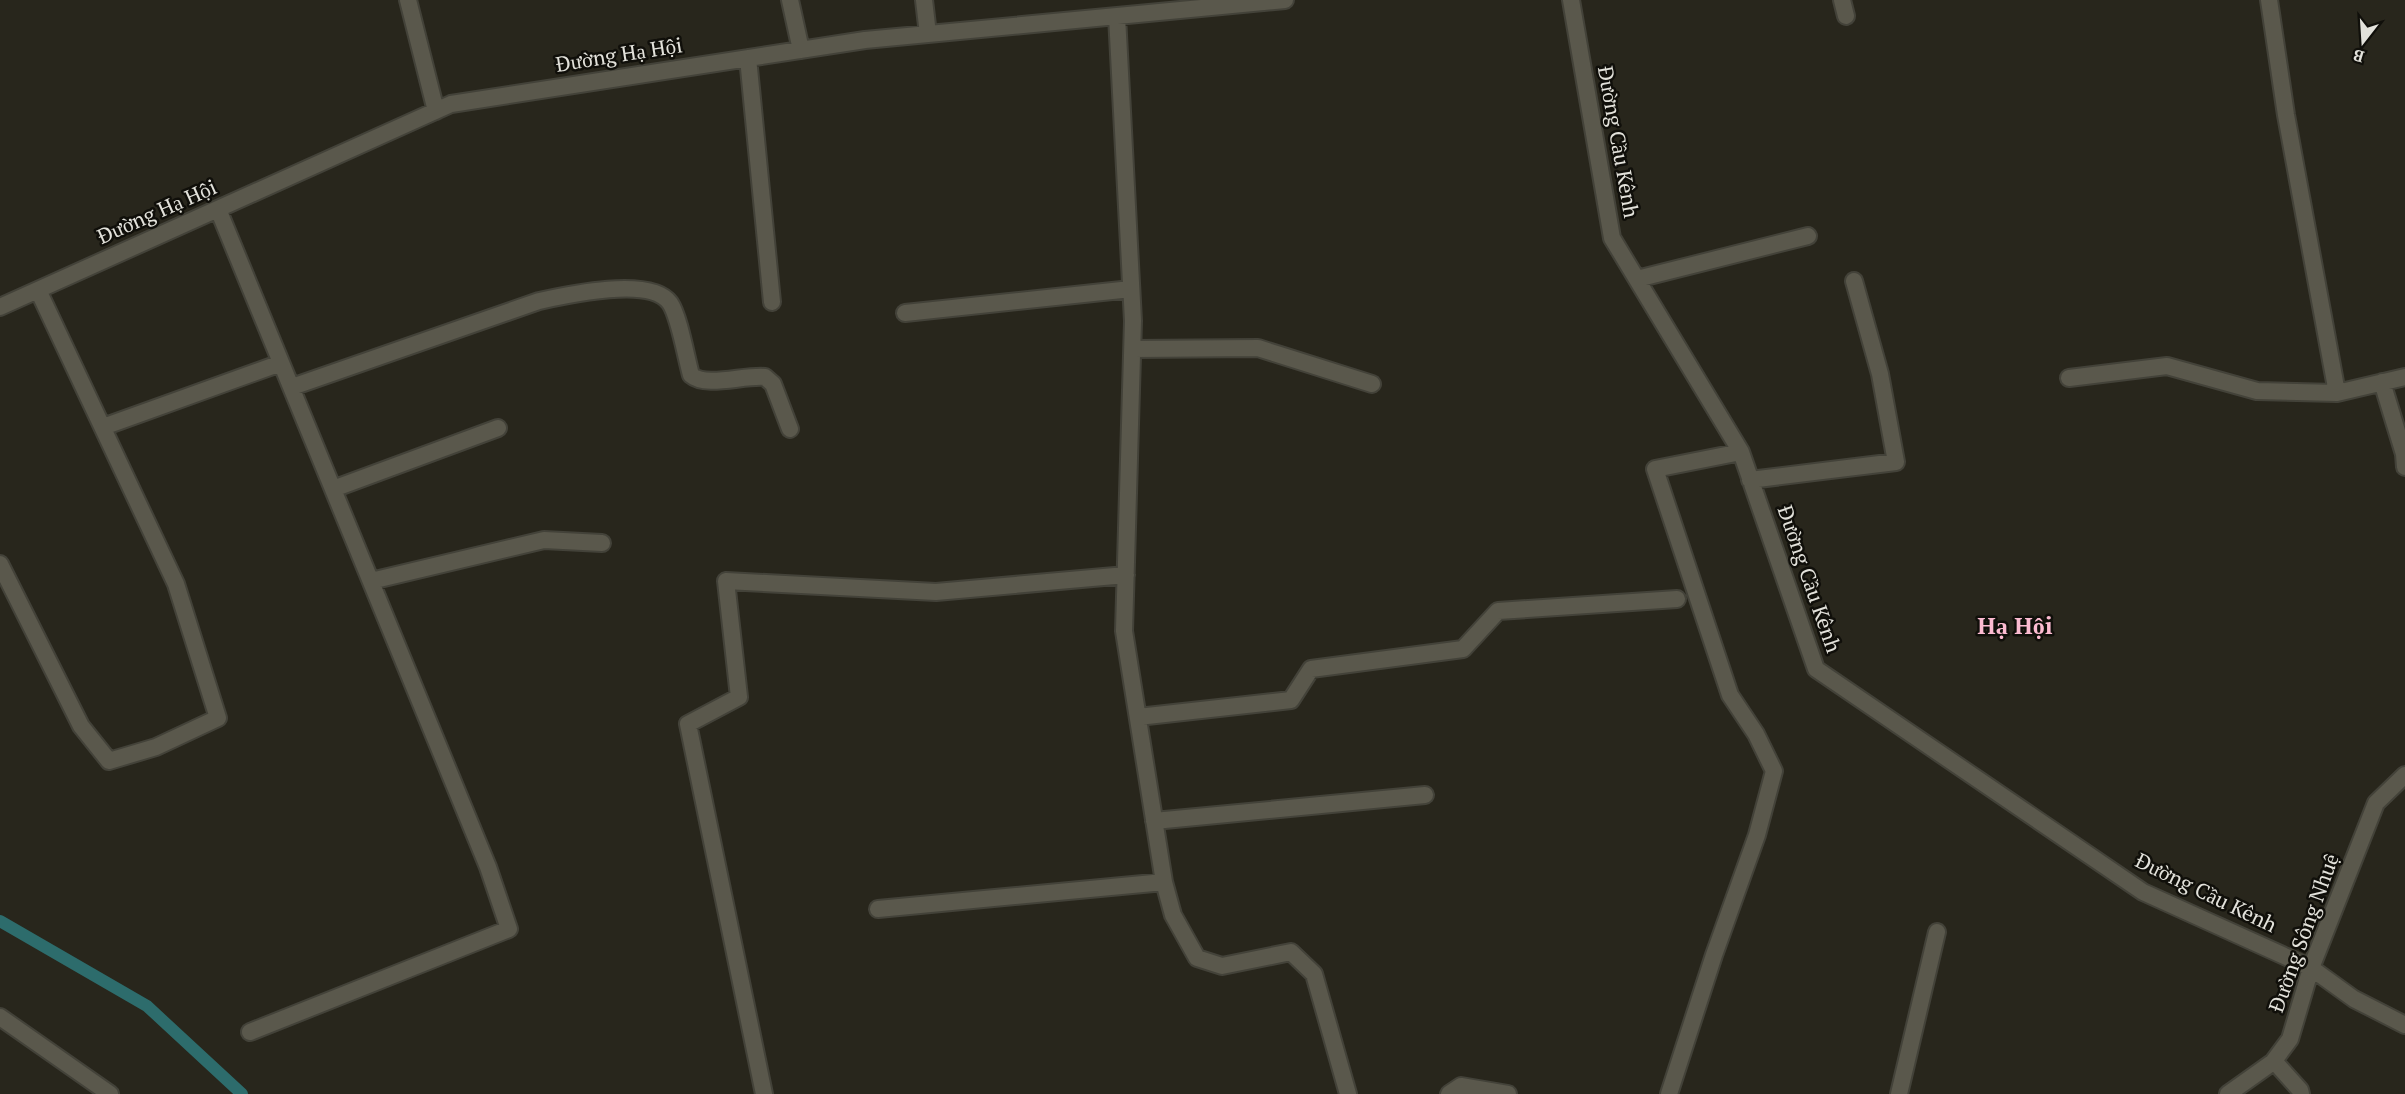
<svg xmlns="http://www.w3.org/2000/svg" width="2405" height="1094" font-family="'PT Serif',serif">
<rect width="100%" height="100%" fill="#28261c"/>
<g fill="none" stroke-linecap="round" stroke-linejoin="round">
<!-- stream -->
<path stroke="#2d6c6c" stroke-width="12" d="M0,921L147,1006L242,1094"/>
<!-- minor casing -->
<g stroke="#434239" stroke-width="20">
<path id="minor" d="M408,0L436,111
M790,0L801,50
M924,0L928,34
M1571,0L1612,238L1741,452L1816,669L2143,892L2311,968L2354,999L2405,1025
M1842,0L1846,16
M2269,0L2286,115L2337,393
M1117,16L1133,321L1124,631L1164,882L1173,915L1197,958L1222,966L1291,952L1314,974L1348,1094
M748,58L772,302
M218,209L488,867L509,929L250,1032
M1637,279L1808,236
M0,307L451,104L865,40L1285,0
M905,313L1131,289
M1133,349L1258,348L1372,384
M2069,378L2167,366L2257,391L2337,393L2405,377
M2382,382L2404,454L2405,467
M292,387L539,301C566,295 651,276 670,303C679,316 686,357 691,375C706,388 743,375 765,377L773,384L790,429
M103,427L281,363
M1750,480L1896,462L1880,374L1854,281
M333,489L498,428
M0,564L81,726L109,761L156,747L218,718L176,584L38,290
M371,581L544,540L602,543
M1138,717L1291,700L1311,669L1463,649L1498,611L1677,599
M1154,821L1425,795
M878,909L1164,882
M0,1017L110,1094
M2274,1061L2300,1090L2301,1094
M764,1094L688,724L739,697L726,581L936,592L1126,575
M1449,1094L1461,1086L1508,1094
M1669,1094L1714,955L1757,835L1774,771L1756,734L1730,695L1655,469L1741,452
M1899,1094L1937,932
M2228,1094L2273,1062L2290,1039L2311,968L2376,803L2405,775"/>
</g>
<!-- minor -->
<use href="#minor" stroke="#5a584c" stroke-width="16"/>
</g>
<g text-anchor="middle" stroke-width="5" stroke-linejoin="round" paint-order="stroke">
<!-- street labels -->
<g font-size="21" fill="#e3e2db" stroke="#100f0a">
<text transform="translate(619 55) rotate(-9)" y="7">Đường Hạ Hội</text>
<text transform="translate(1618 142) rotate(80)" y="7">Đường Cầu Kênh</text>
<text transform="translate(157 212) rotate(-24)" y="7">Đường Hạ Hội</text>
<text transform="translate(1809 579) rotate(71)" y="7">Đường Cầu Kênh</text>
<text transform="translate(2206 893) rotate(26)" y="7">Đường Cầu Kênh</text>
<text transform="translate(2304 933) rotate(-70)" y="7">Đường Sông Nhuệ</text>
</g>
<!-- quarter labels -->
<g font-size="24" font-weight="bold" fill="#fcbbd1" stroke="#100f0a">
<text x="2015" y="634">Hạ Hội</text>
</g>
</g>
<!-- north arrow -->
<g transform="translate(2363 42) rotate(197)" stroke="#100f0a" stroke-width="4.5" paint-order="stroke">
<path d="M0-4.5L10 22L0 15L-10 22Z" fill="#e3e2db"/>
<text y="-9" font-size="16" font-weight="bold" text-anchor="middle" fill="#e3e2db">B</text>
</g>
</svg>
